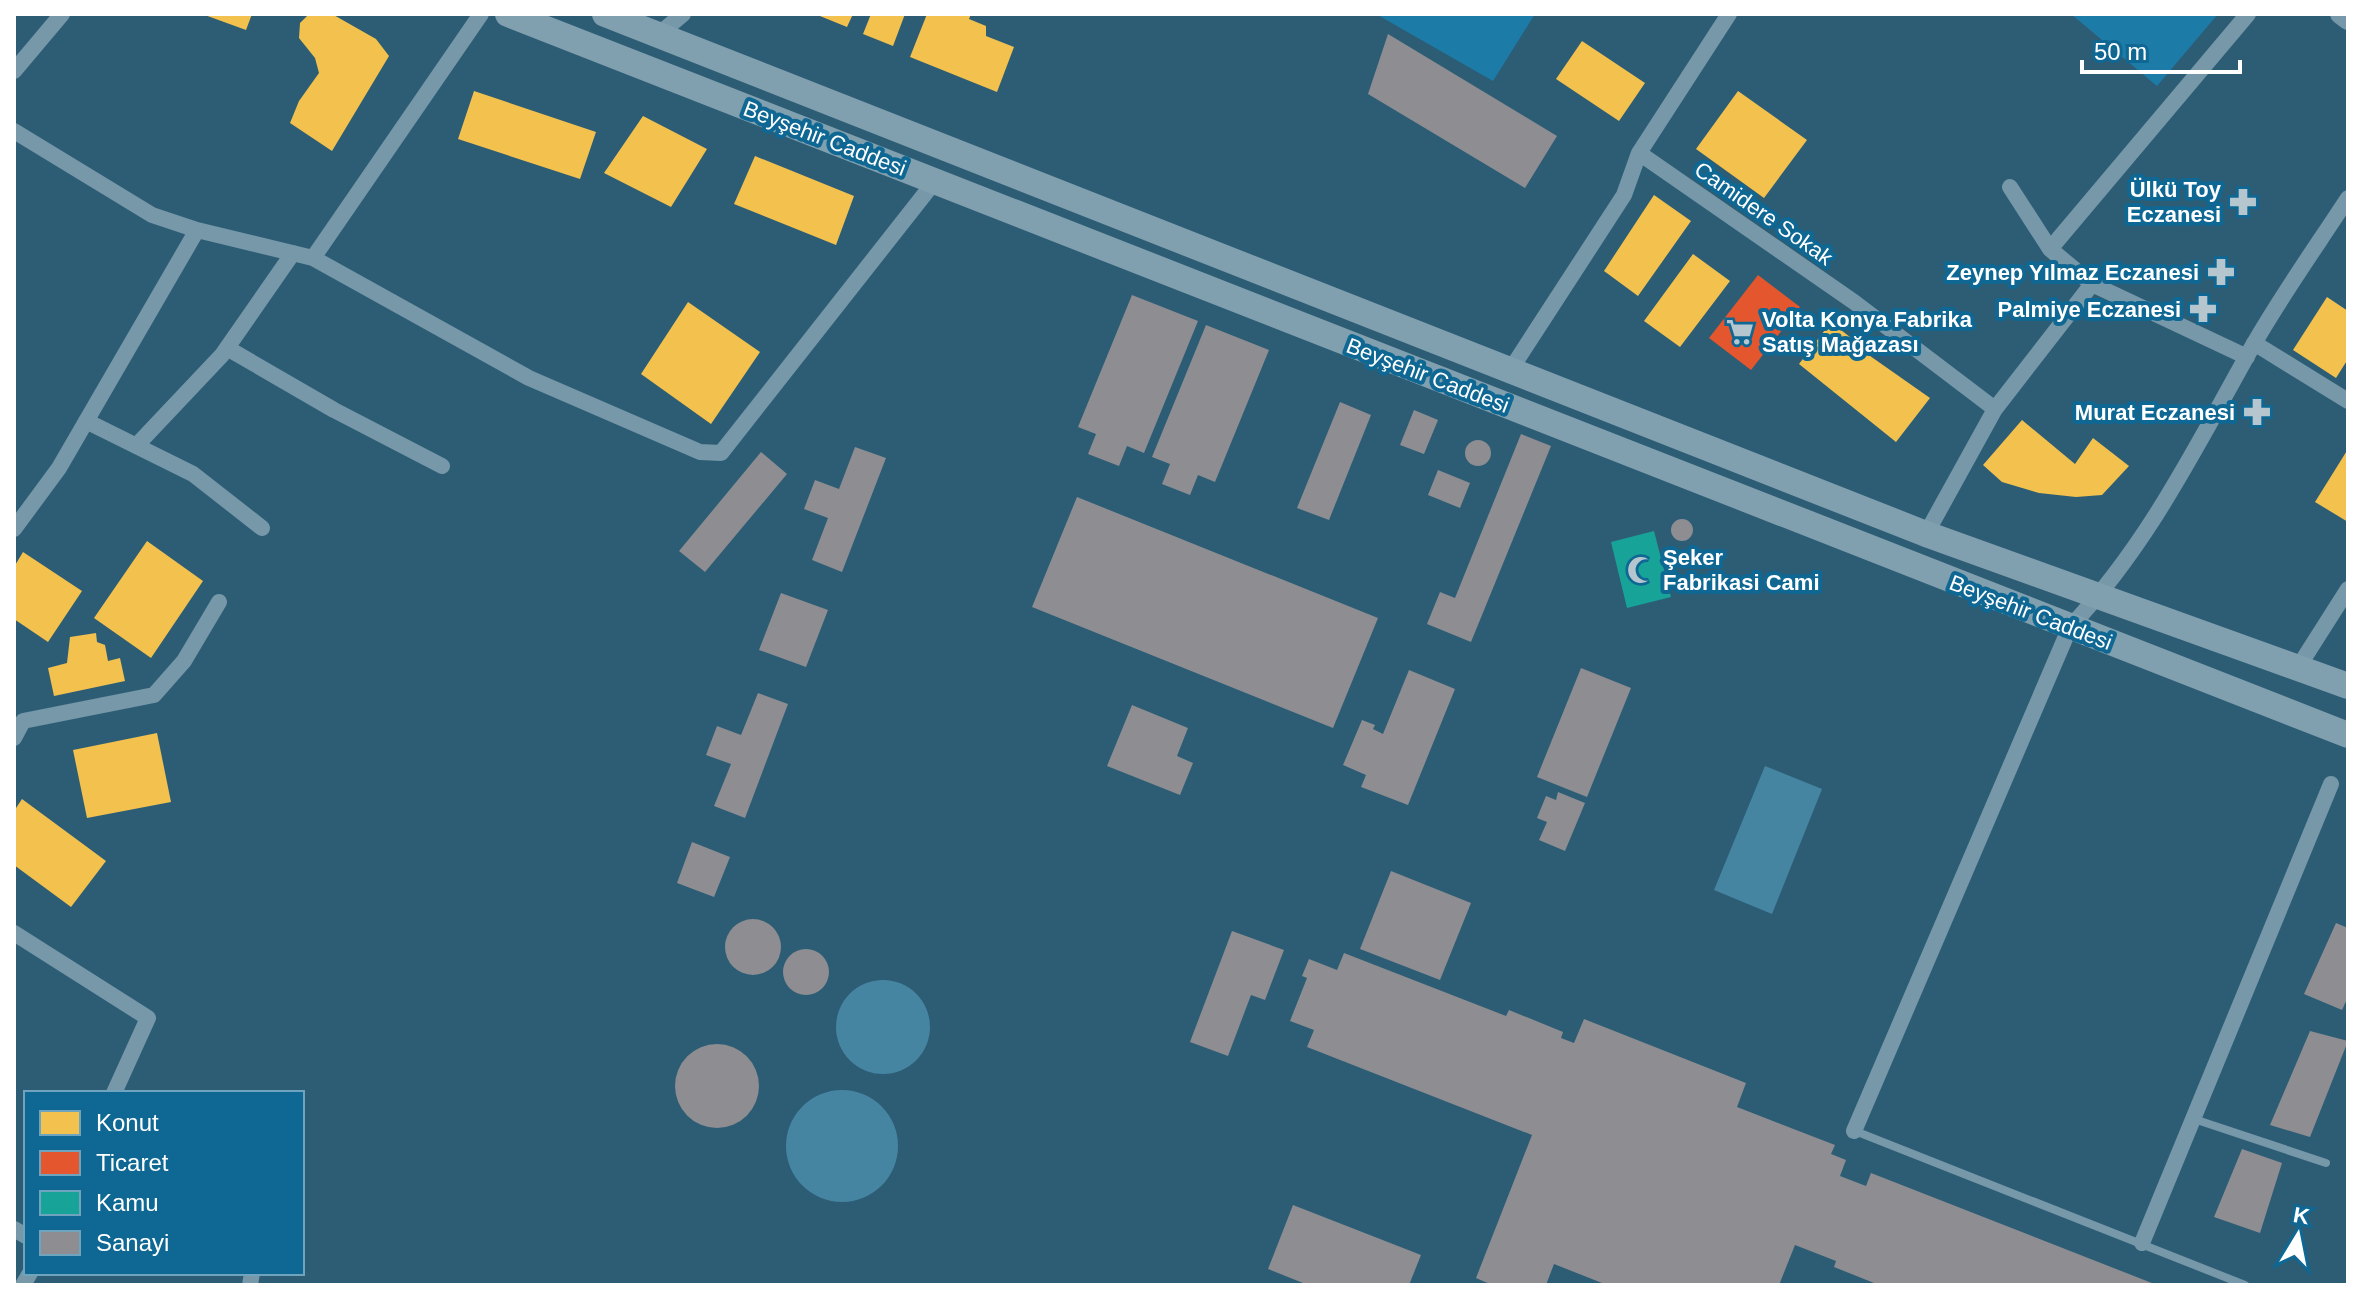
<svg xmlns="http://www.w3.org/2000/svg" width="2362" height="1299" font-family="Helvetica,sans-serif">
<rect width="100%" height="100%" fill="#2d5d75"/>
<!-- green -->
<path fill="#1d7ba8" d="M1376,14H1535L1493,81Z
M2071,14H2218L2157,86Z"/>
<!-- water -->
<path fill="#4685a2" d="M1765,766L1822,789L1772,914L1714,890Z
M836 1027a47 47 0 1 1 94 0a47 47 0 1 1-94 0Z
M786 1146a56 56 0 1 1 112 0a56 56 0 1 1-112 0Z"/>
<!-- homes -->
<path fill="#f2c14e" d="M202,14H252L246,30Z
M309,14H332L376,39L389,56L332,151L290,123L299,101L319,73L315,58L299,38L300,23Z
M815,14H853L847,27Z
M871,14H905L893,46L863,34Z
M927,14H971L969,19L986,26V36L1014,47L997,92L910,57Z
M1582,41L1645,83L1619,121L1556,79Z
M474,91L596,132L580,179L458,139Z
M1738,91L1807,140L1764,198L1696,149Z
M643,116L707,149L671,207L604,173Z
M755,156L854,196L836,245L734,204Z
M1654,195L1691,221L1638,296L1604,271Z
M1693,254L1730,281L1680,347L1644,321Z
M2327,297L2348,311V359L2336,378L2293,350Z
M688,302L760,352L711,424L641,374Z
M1831,322L1865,349L1863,351L1930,398L1896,442L1799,364Z
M2022,420L2075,464L2093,438L2129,466L2102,495L2076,497L2039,493L2002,482L1983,465Z
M2348,449V522L2315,502Z
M147,541L203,581L151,658L94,618Z
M23,552L82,591L48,642L14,619V567Z
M96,633L97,642L105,645L108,661L120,658L125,681L54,696L48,668L67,663L70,637Z
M157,733L171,802L87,818L73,750Z
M22,799L106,861L71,907L14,865V811Z"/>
<!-- shops -->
<path fill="#e4572e" d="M1758,275L1800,307L1751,370L1709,338Z"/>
<!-- public -->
<path fill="#17a398" d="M1654,531L1671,597L1627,608L1611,542Z"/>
<!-- industry -->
<path fill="#8d8d92" d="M1388,34L1557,136L1525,188L1368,94Z
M1132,295L1198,321L1144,453L1127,446L1119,466L1088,454L1096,434L1078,427Z
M1206,325L1269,350L1215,482L1198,475L1190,495L1162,484L1170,464L1152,457Z
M1340,402L1371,415L1329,520L1297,508Z
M1414,410L1438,420L1424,454L1400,445Z
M1521,434L1551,446L1471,642L1427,624L1440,592L1455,598Z
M1465 453a13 13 0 1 1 26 0a13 13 0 1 1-26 0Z
M855,447L886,458L842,572L812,560L828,518L804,509L815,480L839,489Z
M761,452L787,474L705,572L679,551Z
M1438,470L1470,483L1460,508L1428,495Z
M1077,497L1378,618L1333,728L1032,607Z
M1671 530a11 11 0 1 1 22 0a11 11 0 1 1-22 0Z
M781,593L828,610L806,667L759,650Z
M1581,668L1631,688L1587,797L1537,777Z
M1409,670L1455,689L1408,805L1361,787L1366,775L1343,765L1362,720L1375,725L1373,729L1383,734Z
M758,693L788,704L745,818L714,806L731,764L706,755L717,726L741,735Z
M1132,705L1188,728L1177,756L1193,763L1180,795L1107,766Z
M1558,792L1585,803L1565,851L1539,840L1547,822L1537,818L1546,796L1556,800Z
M692,842L730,857L714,897L677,883Z
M1391,871L1471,903L1440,980L1360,949Z
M725 947a28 28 0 1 1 56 0a28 28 0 1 1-56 0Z
M2336,923L2348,928V997L2342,1010L2304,994Z
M1232,931L1284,950L1265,1000L1251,995L1228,1056L1190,1042Z
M783 972a23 23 0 1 1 46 0a23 23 0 1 1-46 0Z
M1344,953L1506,1016L1509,1010L1563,1032L1561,1038L1574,1043L1584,1019L1746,1083L1737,1107L1835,1145L1831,1154L1846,1160L1840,1176L1866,1186L1871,1173L2157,1285H1879L1834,1267L1836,1261L1795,1245L1779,1285H1607L1554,1264L1546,1285H1492L1476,1278L1532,1135L1307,1047L1314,1030L1290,1021L1307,978L1302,976L1309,959L1337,970Z
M2310,1031L2348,1041L2310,1137L2270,1125Z
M675 1086a42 42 0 1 1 84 0a42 42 0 1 1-84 0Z
M2242,1149L2282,1163L2260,1233L2214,1217Z
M1293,1205L1421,1255L1409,1285H1308L1268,1269Z"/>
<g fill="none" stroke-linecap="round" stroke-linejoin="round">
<!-- service -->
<path stroke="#7698a8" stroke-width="8" d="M2194,1119L2326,1163
M1855,1131L2245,1285"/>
<!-- minor -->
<path stroke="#7698a8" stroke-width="16" d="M1729,14L1639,153L1854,302L1995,409
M658,35L683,14
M14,71L62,14
M14,131L152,215L197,230L313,258L529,378L700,452L721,453L935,181
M2010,187L2050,249L2092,284L2247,357
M2050,249L2248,14
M313,258L481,14
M2254,343L2348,401
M227,348L334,410L442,466
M1511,369L1624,195L1639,153
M86,421L193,474L262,528
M136,446L222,355L293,253
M14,529L59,468L197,230
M1926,534L1995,409L2092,284
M2299,666L2348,589
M14,738L23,721L154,695L184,661L219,602
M14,933L148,1018L114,1093
M1854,1131L2070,627C2148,545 2197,445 2252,347C2281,296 2316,247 2348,198
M14,1229L26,1236
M2142,1243L2331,784
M23,1285L30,1273
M250,1285L252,1273"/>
<!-- tertiary -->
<path stroke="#7698a8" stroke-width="20" d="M2340,14L2348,20"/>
<!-- primary -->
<path stroke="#81a0af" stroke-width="26" d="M508,14L2348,735
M605,14L1926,534L2348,686"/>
</g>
<!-- icons -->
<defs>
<g id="pharmacy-bare" transform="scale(2.16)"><path d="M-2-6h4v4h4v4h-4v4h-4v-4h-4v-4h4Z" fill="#b6c6cf" stroke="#0f6793" stroke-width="2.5" paint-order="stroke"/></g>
<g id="supermarket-bare" transform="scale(2.16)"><path d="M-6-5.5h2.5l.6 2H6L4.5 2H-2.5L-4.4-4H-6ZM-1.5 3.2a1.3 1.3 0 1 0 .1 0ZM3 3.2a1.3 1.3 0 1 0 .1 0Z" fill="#b6c6cf" stroke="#0f6793" stroke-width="2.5" paint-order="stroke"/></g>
<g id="mosque-bare" transform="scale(2.16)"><path d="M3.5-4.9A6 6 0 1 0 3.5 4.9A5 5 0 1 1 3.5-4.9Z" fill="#b6c6cf" stroke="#0f6793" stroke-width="2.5" paint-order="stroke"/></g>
</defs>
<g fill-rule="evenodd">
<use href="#pharmacy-bare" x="2243" y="202"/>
<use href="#pharmacy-bare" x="2221" y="272"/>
<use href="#pharmacy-bare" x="2203" y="309"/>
<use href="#supermarket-bare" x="1740" y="332"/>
<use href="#pharmacy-bare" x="2257" y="412"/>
<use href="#mosque-bare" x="1641" y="570"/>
</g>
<g text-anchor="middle" stroke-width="8" stroke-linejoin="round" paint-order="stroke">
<!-- street labels -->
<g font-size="22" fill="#fff" stroke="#0f6793">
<text transform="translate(825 138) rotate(21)" y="8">Beyşehir Caddesi</text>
<text transform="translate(1764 213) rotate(35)" y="8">Camidere Sokak</text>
<text transform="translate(1428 375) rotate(21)" y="8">Beyşehir Caddesi</text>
<text transform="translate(2031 612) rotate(21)" y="8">Beyşehir Caddesi</text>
</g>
<!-- poi labels -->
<g font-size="22" font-weight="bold" fill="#fff" stroke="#0f6793" text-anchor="end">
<text x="2221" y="197">Ülkü Toy<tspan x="2221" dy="25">Eczanesi</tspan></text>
<text x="2199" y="280">Zeynep Yılmaz Eczanesi</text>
<text x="2181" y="317">Palmiye Eczanesi</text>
<text x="1762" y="327" text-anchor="start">Volta Konya Fabrika<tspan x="1762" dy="25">Satış Mağazası</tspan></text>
<text x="2235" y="420">Murat Eczanesi</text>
<text x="1663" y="565" text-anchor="start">Şeker<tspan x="1663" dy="25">Fabrikasi Cami</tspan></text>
</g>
</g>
<!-- border -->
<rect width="2362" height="1299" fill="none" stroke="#ffffff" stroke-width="32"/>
<!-- legend -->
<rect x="24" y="1091" width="280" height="184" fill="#0f6793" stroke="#6fa4be" stroke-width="2"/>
<rect x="40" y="1111" width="40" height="24" fill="#f2c14e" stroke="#6fa4be" stroke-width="2"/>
<text x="96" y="1131" font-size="24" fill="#ffffff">Konut</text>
<rect x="40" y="1151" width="40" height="24" fill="#e4572e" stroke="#6fa4be" stroke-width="2"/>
<text x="96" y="1171" font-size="24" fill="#ffffff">Ticaret</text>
<rect x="40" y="1191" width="40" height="24" fill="#17a398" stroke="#6fa4be" stroke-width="2"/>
<text x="96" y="1211" font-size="24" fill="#ffffff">Kamu</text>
<rect x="40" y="1231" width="40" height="24" fill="#8d8d92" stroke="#6fa4be" stroke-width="2"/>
<text x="96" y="1251" font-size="24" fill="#ffffff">Sanayi</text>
<!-- north arrow -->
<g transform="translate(2298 1235) rotate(10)" stroke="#0f6793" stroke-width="6" paint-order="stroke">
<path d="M0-6L14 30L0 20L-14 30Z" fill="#ffffff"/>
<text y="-12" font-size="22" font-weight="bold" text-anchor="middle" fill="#ffffff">K</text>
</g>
<!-- scale -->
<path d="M2082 60v12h158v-12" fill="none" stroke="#ffffff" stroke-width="4"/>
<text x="2094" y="60" font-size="24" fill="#ffffff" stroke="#0f6793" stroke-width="6" paint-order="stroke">50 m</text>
</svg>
